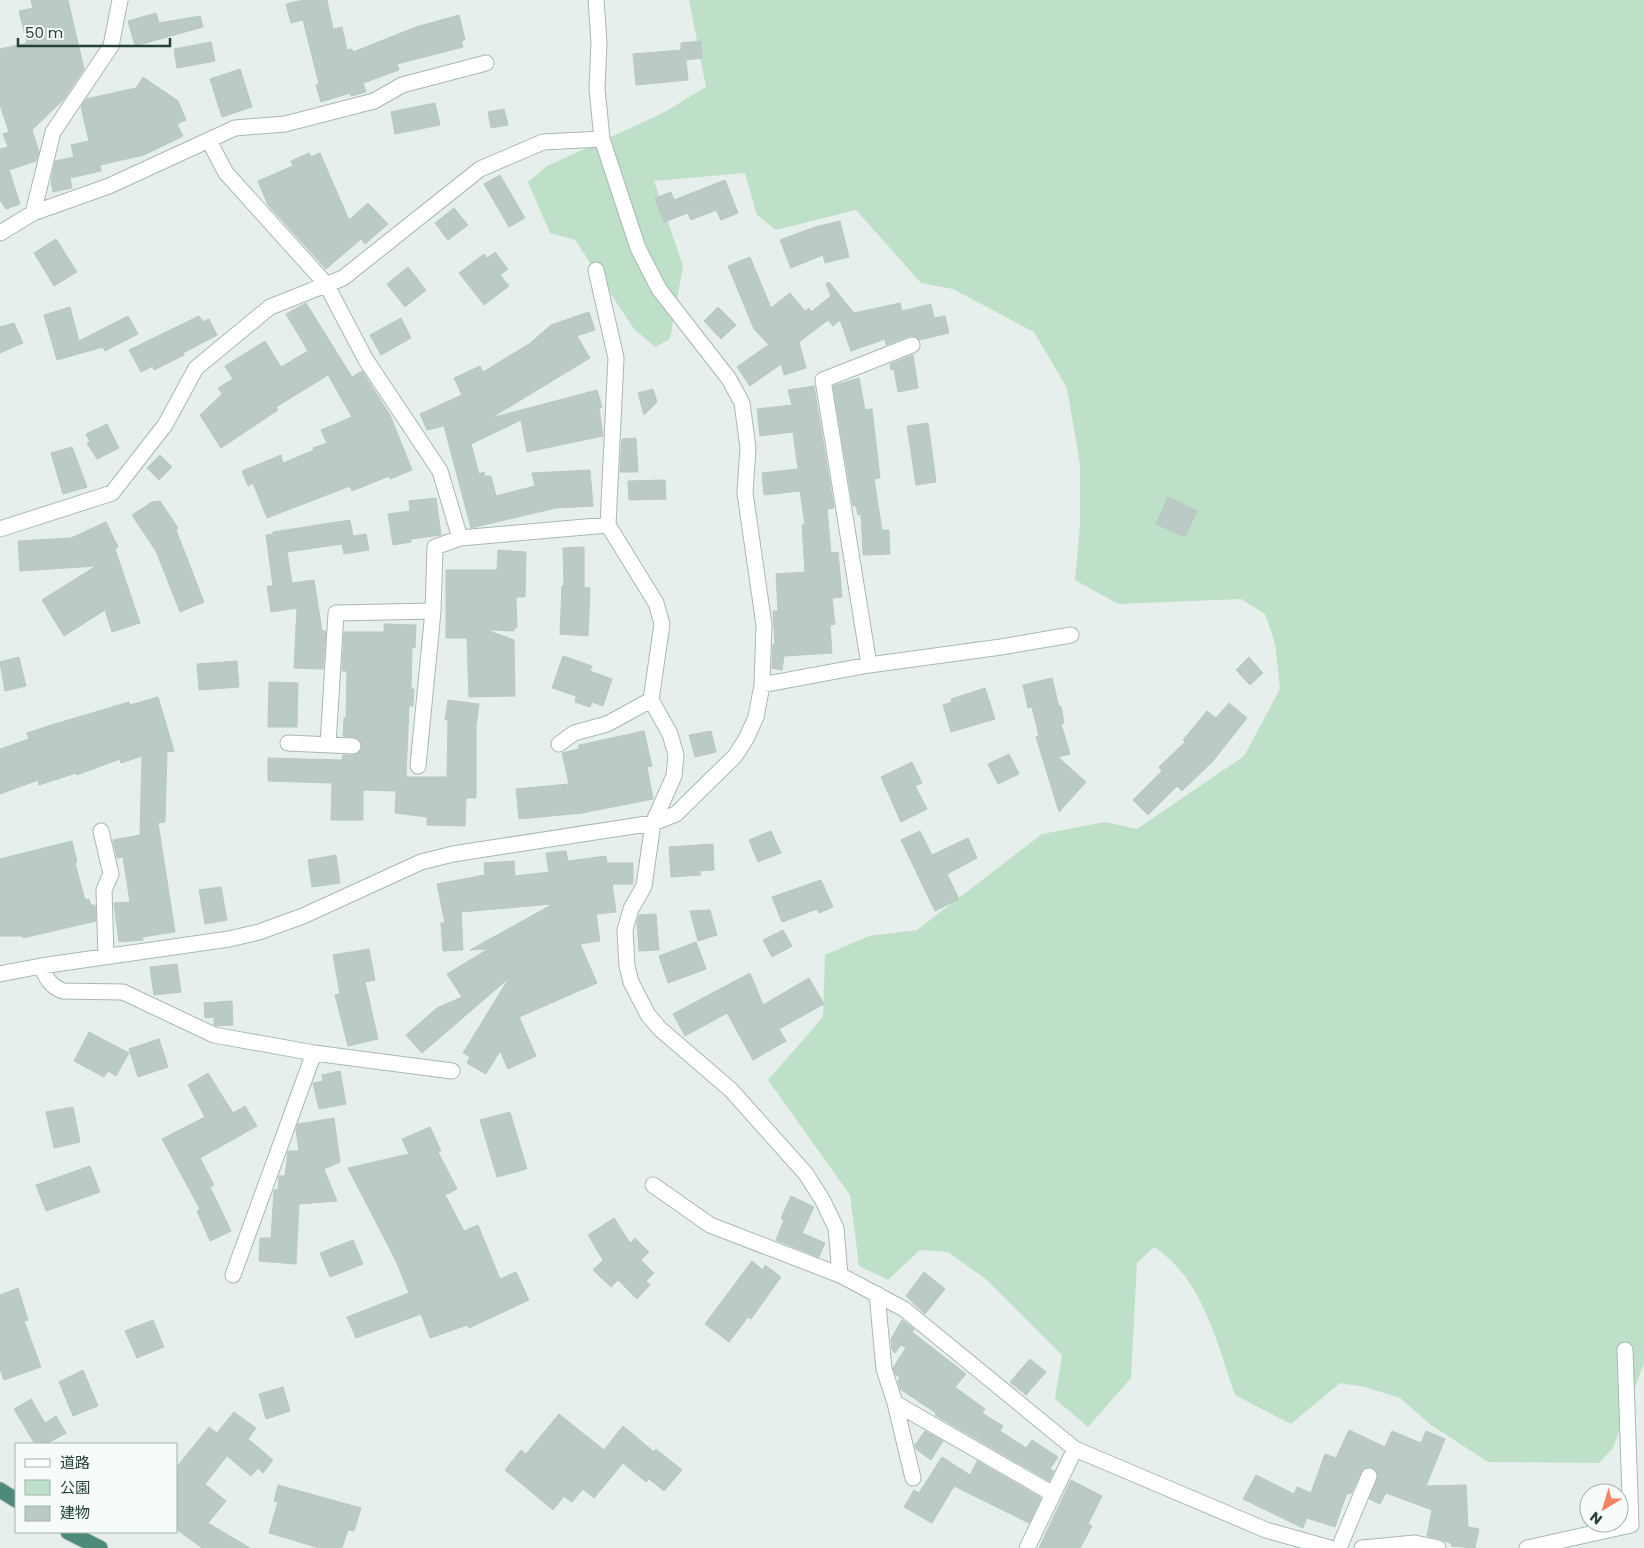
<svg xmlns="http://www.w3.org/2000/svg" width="1644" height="1548" font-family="Poppins,'Noto Sans JP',sans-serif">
<rect width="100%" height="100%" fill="#e6efeb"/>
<!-- green -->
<path fill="#bfe0c8" d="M689,0H1644V1363L1613,1448L1599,1463L1488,1462L1431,1425L1400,1398L1365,1387L1340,1383L1291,1424L1235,1395C1217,1343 1203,1279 1154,1247L1137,1263L1131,1378L1088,1427L1055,1399L1062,1355L987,1280L948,1252L920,1250L888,1280L859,1266L850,1195L768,1080L823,1017L825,955L869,936L917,930L1042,834L1105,822L1137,829L1244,756L1280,689L1275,643L1265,614L1241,599L1118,604L1075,580L1080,525V465L1067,388L1034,332L953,289L921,283L856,210L776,230L757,215L745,173L654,181L683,266L670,339L655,347L634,329L575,240L550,233L528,182L547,166L661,114L706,87Z"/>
<!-- building -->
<path fill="#bbcac4" stroke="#b8c9c2" d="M31,0H68L84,69L64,99L32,130L39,152L36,161L9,170L20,204L6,209L0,200V149L8,147L3,134L9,132L0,105V49L27,43L19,11L33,8Z
M304,0H327L333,29L342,27L347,50L352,49L353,52L416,27L459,15L465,40L461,41L463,47L397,64L399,70L363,83L366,92L351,96L350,93L321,102L316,85L319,84L303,20L291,23L286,4Z
M156,13L159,23L200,16L203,27L135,46L128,21Z
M701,41L702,58L686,60L688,80L636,85L633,54L681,50V43Z
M211,42L215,61L177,68L174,49Z
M240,69L252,107L222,117L210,79Z
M143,77L178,101L186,120L177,124L183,136L144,155L100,165L101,171L70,178L72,188L53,192L51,181L55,161L74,157L71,145L89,141L81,107L86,99L136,88Z
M435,103L440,125L395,134L391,112Z
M504,109L508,125L491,128L488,112Z
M309,153L311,157L320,153L349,220L368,203L388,224L365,244L361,239L326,269L268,205L258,181L293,166L291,161Z
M500,175L525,218L509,227L484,184Z
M725,180L738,213L721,220L716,210L691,220L688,213L664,222L655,198L671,192L674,200Z
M454,208L468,225L448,240L435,223Z
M840,221L849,257L825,263L823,255L791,268L780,240L815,227Z
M56,239L77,272L54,286L34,253Z
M495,252L508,269L500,275L509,286L484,305L459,273L484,254L487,258Z
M750,257L771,308L790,293L805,311L809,308L811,312L831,296L826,284L829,282L854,313L900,303L902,311L931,304L934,318L945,316L949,333L919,340L914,336H909L886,345L885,339L851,351L840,320L833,326L828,320L799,342L806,368L784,375L781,364L750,386L737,367L761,350L764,353L762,349L769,345L754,329L728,266Z
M408,267L426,290L405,307L387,284Z
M306,303L352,377L362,371L390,415L412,470L390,479L389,476L352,491L350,486L267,518L253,483L248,486L242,471L281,455L283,463L314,450L313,448L327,443L321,430L352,417L328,375L276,407L278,410L221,448L200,415L222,394L218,388L233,379L225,366L265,341L281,367L308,351L286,314Z
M70,307L79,341L128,316L138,334L105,351L103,347L57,360L44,315Z
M718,307L736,325L721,339L704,321Z
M589,312L595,330L577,336L590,358L491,418L597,390L602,407L599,408L603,436L527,452L521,420L471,444L479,474L484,472V476H491L496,496L535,486L532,473L590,470L593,506L556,508L471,528L444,426L427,430L420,414L462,395L454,378L480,366L483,372L529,344L551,325Z
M199,316L203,322L209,319L217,335L183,353L184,355L154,370L153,366L141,372L129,350Z
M401,318L411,338L381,355L370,335Z
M14,323L23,343L0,353V327Z
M913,355L918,388L898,392L894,369L891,370L890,364Z
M859,378L865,410L872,409L880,478L874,479L882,530H889L890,554L863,555L861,514L858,515L856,506H853L833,386Z
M814,386L834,508L827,509L831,553L838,552L842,597L832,598L835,624L830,625L832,653L784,656L782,670L772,668L773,644L775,645L773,611H778L776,574L805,572L802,525H805L800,491L764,495L762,473L798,469L793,432L760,436L757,409L792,405L788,390Z
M653,389L657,402L644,415L638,393Z
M928,423L936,482L916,485L907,426Z
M107,424L119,448L97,459L87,443L90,442L86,434Z
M636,438L638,472H620L622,439Z
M72,447L87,487L63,494L51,453Z
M160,455L172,467L159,480L147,468Z
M665,480L666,499L629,500L628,481Z
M1168,497L1197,511L1185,537L1156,524Z
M436,498L441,535L411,539V542L393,545L388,514L410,511L409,501Z
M160,501L178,528L176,530L204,602L180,612L156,551L132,515L152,502Z
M350,520L353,536L366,534L369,550L344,554L342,544L287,552L292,583L314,580L322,631H326L323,669L294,668L297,608L271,612L267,586H273L266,535L273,534V532Z
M106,522L118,547L115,549L140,623L112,632L105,610L64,636L42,600L96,566L20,571L18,541L71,538Z
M584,547V587L590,588L588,636L560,634L562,586H564L563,548Z
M498,550L526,552L525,597H516L517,628H514V631L492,630V632L514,640L515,696L469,697L467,638H446V570H497Z
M384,624L416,625L415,648L412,647L411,689H414L413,706H409L406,777H447L448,720H445L448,700L479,704L476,726V798H466L465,826L427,825V817L395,813L396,791L363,790V820H331L332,783L268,781V758L342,760L343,755H353L361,751L362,746L358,738L343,736L344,718H346L347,671H342L344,632H384Z
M563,656L592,666L590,671L612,679L603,706L592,702L590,707L575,702L576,696L552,688Z
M19,657L26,686L5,691L0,662Z
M1249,657L1263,673L1250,685L1236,670Z
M237,661L239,687L199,690L197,664Z
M1052,678L1059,707L1061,706L1064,723L1061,724L1070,754L1058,757L1086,782L1059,812L1036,737L1039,736L1032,707L1028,708L1023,685Z
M269,682L298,683L297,727H268Z
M985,688L995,719L951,732L943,705L952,702L951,699Z
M158,697L174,751L167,752L165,822L158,823L175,932L142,937L143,940L119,942L114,903L130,902L123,857L117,858L113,840L140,835L142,756L121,763L120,759L77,775L76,773L39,785L38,780L0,794V749L29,739L27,733L48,726L129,702L130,705Z
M1229,703L1247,718L1213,761L1182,791L1177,786L1148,815L1133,800L1162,771L1159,767L1185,742L1183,740L1207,711L1216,718Z
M644,731L652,766L647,767L653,799L582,813L519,819L516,789L569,784L562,753L579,749V745Z
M711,731L716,752L695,757L689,735Z
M1009,754L1019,774L998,784L988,764Z
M912,762L922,783L915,786L927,809L901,822L881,777Z
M771,831L781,853L758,862L749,840Z
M920,831L932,855L968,838L977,858L947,874L959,899L935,911L901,840Z
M72,841L77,862L75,863L85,900L89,899L91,905H95L96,921L23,938V936H0V859Z
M713,844L714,870L699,871L701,875L671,877L669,847Z
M566,851L568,861L606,856L607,863H633V884H612L616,912L596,914L600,941L580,944L597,983L519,1017L536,1056L508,1069L500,1051L486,1074L467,1063L470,1057L463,1053L509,978L422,1053L406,1035L437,1008L462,997L447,974L488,949L470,950L553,904L461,912L463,950L443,951L441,923H445L437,884L485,875L484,863L514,861L515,876L549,872L546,853Z
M336,855L340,883L312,887L308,860Z
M821,880L833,907L819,913L817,909L782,922L772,897Z
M221,887L227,920L205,924L199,890Z
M710,910L717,935L698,941L690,911Z
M656,914L659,950L639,951L637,922L639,915Z
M783,930L792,946L772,957L763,940Z
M696,942L706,969L668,983L659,956Z
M369,949L375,980L365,982L378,1039L348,1046L335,995L340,994L333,955Z
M177,964L181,992L154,995L150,967Z
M750,973L763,1005L809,978L824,1004L779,1029L786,1041L753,1060L727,1013L685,1036L673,1014Z
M232,1001L233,1025L217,1026L214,1025V1017L205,1018L204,1003Z
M89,1032L129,1053L116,1076L108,1071L104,1077L74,1061Z
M159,1039L168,1067L138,1077L129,1049Z
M340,1071L346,1104L319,1109L313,1083L323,1081L322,1075Z
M208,1073L233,1113L245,1106L257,1126L200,1158L214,1185L210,1187L231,1231L210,1241L197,1211L200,1209L162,1139L205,1117L188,1085Z
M73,1107L80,1142L54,1148L46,1112Z
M510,1112L527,1169L497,1177L480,1120Z
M334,1118L340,1162L324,1169L337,1201L299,1204L296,1264L259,1261L260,1238H271L274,1190H278L279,1176H285L288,1151H299L296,1130L298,1124Z
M430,1127L441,1151L438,1152L457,1189L445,1195L464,1231L478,1225L500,1279L516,1272L529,1300L469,1328L467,1325L430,1338L421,1314L356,1338L347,1317L409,1293L396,1261L348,1168L409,1154L402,1139Z
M90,1166L100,1192L46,1211L36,1185Z
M791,1196L814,1207L802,1233L825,1243L819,1257L776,1240L784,1220L781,1218Z
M614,1218L630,1243L635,1238L649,1252L641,1260L654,1273L646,1281L650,1285L637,1299L618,1280L611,1287L593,1270L603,1260L588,1235Z
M353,1240L363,1264L330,1277L320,1253Z
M752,1261L763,1270L765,1265L781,1277L751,1319L748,1317L729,1342L705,1324Z
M924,1272L945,1289L925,1314L906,1296Z
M18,1288L28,1320L24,1321L41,1367L4,1380L0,1369V1295Z
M153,1320L164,1347L137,1358L125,1331Z
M902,1320L914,1329L912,1332L966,1374L955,1387L985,1409L982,1413L1003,1426L1000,1431L1026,1448L1032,1440L1058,1457L1050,1469L1054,1471L1049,1481L935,1415L936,1413L900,1389L898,1381L900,1377L895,1374L893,1368L906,1348L901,1345L895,1353L892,1350L891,1339Z
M1030,1359L1046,1372L1026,1395L1010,1382Z
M83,1370L98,1406L73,1416L59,1382Z
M283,1387L290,1411L266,1419L259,1394Z
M31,1399L45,1423L56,1416L66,1433L46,1444H35L14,1409Z
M234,1412L256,1428L248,1439L273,1460L263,1473L258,1468L251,1476L227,1456L205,1484L226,1501L208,1523L250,1548H202L176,1529V1468L209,1427L217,1433Z
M559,1414L604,1450L623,1426L654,1452L656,1449L682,1470L664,1491L649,1479L646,1482L623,1463L594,1498L583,1489L572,1502L564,1496L553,1510L505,1470L521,1450L526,1454Z
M1349,1430L1385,1447L1392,1431L1421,1443L1426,1431L1445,1439L1426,1486L1466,1485L1468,1527L1479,1529L1475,1548L1451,1546L1452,1544L1440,1539L1427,1536L1432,1510L1386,1493L1380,1504L1369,1499L1378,1475L1372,1467L1363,1469L1352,1492L1350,1494L1347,1493L1335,1527L1307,1518L1303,1528L1243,1499L1256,1475L1294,1494L1297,1487L1311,1493L1325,1454L1336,1458Z
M925,1431L943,1441L931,1460L916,1449L915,1445Z
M942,1457L970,1475L977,1461L1041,1498L1029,1523L954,1486L932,1523L904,1507L914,1490L919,1493Z
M1071,1480L1102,1496L1088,1524L1092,1526L1080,1548H1039Z
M278,1485L361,1508L354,1531L348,1530L342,1548H319L269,1533L278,1502L274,1501Z"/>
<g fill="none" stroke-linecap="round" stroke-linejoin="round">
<!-- minor casing -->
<g stroke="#a8b8b2" stroke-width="17">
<path id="minor" d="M209,141L226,173L326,284L366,360L440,471L460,538
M33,213L53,132L111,46L120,0
M0,233L33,213L109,186L235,128L285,124L374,101L402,85L486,63
M596,270L616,358L608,525L656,603L662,624L651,700L670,734L676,755L674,776L653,823L644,886L631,909L625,930L627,966L631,982L648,1015L660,1029L731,1090L806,1174L823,1201L836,1228L840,1275L904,1309L1075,1449L1266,1530L1330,1548
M0,529L112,493L165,425L196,368L270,307L343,278L480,169L543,142L602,139
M869,665L823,380L912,345
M762,685L869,665L1001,647L1071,635
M288,743L353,746
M559,744L574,733L607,724L651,700
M328,745L336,613L433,611
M418,766L433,611L435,547L460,538L608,525
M101,831L111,874L104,890L106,957
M41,966C46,978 50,986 63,991L123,992L214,1035L314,1053L452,1071
M0,974L41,966L229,939L259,932L303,916L421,862L453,854L653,823L676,814L735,756L746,739L756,717L762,685L764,625L745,493L748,448L742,403L729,379L659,289L638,248L602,139L597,89L599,42L596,0
M653,1185L710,1225L840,1275
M233,1275L314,1053
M877,1294L884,1369L895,1403L1053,1494
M895,1403L913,1478
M1027,1548L1075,1449
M1339,1548L1369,1476
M1362,1548L1415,1543L1438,1548
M1527,1548L1631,1525L1625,1350"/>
</g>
<!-- trunk casing -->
<g stroke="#c2cac8" stroke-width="17">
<path id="trunk" d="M0,1490L16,1500
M68,1532L100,1548"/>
</g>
<!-- minor -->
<use href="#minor" stroke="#fff" stroke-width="15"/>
<!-- trunk -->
<use href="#trunk" stroke="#4c8a7c" stroke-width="15"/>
</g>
<!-- legend -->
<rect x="15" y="1443" width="162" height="90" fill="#f7fbf9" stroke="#a3b1ad"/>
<rect x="25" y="1459" width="25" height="8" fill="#ffffff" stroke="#a3b1ad"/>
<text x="60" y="1468" font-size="15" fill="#24423a">道路</text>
<rect x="25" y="1480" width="25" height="15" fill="#bfe0c8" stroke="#a3b1ad"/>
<text x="60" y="1493" font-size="15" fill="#24423a">公園</text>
<rect x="25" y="1506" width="25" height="15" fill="#bbcac4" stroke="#a3b1ad"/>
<text x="60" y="1518" font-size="15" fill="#24423a">建物</text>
<!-- north arrow -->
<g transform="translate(1604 1508) rotate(218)"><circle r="24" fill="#f7fbf9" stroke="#a3b1ad"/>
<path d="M0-4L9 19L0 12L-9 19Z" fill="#f4845f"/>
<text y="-8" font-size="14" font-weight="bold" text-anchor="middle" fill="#24423a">N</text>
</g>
<!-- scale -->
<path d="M18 38v8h152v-8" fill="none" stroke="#24423a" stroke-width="2.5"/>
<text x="25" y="38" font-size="15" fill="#24423a" stroke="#f7fbf9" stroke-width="4" paint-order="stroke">50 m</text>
</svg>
